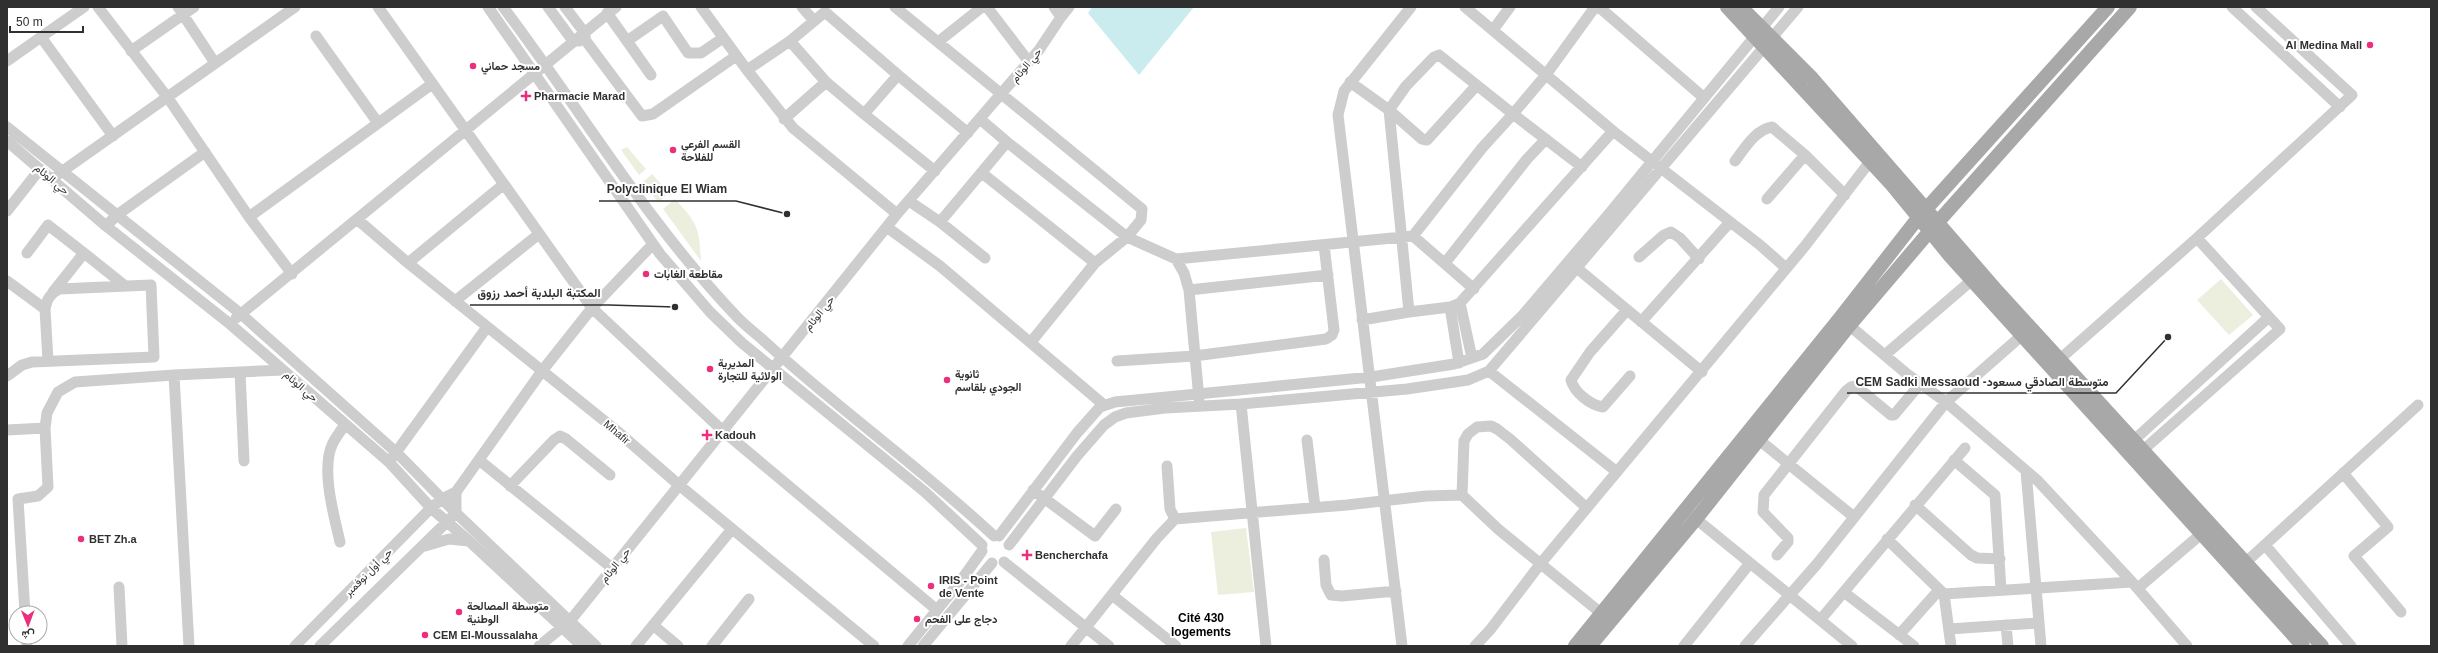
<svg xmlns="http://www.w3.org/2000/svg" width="2438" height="653" font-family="Arial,Vazirmatn,sans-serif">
<rect width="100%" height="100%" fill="#fff"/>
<!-- green -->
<path fill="#eceede" d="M627,147L646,169L639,175L621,150Z
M652,174L669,193L658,202L643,182Z
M675,199C698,224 699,227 701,261L663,209Z
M2221,279L2253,315L2229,335L2197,300Z
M1246,528L1254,592L1218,595L1211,532Z"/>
<!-- water -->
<path fill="#caecee" d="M1092,7H1194L1139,75L1088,13Z"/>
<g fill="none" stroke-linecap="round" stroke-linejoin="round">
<!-- minor -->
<path stroke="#cdcdcd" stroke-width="11" d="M84,7L41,37L113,136
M98,7L168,98L249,217L292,274
M178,7L215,63
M378,7L592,308L723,431L937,610
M488,7L660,254L710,312L742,343L925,492L982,545
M503,7C581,110 648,224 738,318C746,326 755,333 763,340C837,408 920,467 994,536
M548,7L573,41H579
M565,7L584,32L586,41L642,116L653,114L736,56
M701,7L747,70
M802,7L814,21
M895,7L1142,209L1141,220L1127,237L1095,263L1031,342
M987,7L1029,62
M1465,7L1613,131L1760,245L1786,268
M1599,7L1703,97
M2232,7L2340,107
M607,13L627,41L663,16L688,53H701L723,38
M1061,17L1069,7
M1493,30L1510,7
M316,36L378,123
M627,41L651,75
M790,41L826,82L864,114
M938,42L982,7
M131,51L194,7
M7,61L41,37
M898,75L968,133
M1350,82L1389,110L1409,312L1362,320
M1476,86L1427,140L1422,139L1389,110L1406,86L1434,57L1439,55L1513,114L1545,76L1595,7
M784,119L826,82
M980,119L1007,142L1127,237L1176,259L1413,236L1482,148L1513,114L1582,167
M7,127L241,314L397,453L456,513L596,646
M7,141L106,226L230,324L389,462L431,508L469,541L582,646
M1735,161C1745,148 1755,130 1772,127L1805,155L1845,195
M982,173L1095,263
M57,175L295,7
M1767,199L1805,155
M909,201L940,222L1007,142
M7,211L40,169
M897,214L793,128L747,70L790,41L825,12L898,75L864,114L935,171
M249,217L432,84
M358,220L408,263L617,431L679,485L874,646
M940,222L985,258
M106,226L117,215L205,152
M888,228L940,266L1104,405
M1413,236L1474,289
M2197,238L2352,95L2256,7
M27,253L48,225L84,253L53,292
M84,253L124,285
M1639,257L1664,235L1671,232L1680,238L1699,259
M1176,259L1184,273L1189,290L1199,399
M408,263L504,184
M1445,263L1527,159L1546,139
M1578,269L1702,372
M7,281L45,309
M1189,290L1328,275
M455,301L539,234
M1460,303L1472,358
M1450,307L1459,363
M1627,310L1590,352L1571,380C1574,392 1590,405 1603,407L1630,376
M1409,312L1450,307L1460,303L1613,131
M236,318L616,7
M1844,321L1907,374L1946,402L2038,481L2132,582L2187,646
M1641,322L1730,222
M1886,354L1972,280
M2060,359L2197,238L2280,329L2142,451
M1117,361L1194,356L1326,339L1332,335L1334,330L1324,245
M1489,371L1617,472
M240,372L244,461
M7,376L22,365L32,362L154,357L151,285L59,289C50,294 47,299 45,309L48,361
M1241,404L1266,646
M7,430L45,428
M1753,435L1854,517
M1307,440L1315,507
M2133,441L2269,317
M392,458L487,327
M479,460L612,568
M1954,460L1995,495L2001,590
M1167,466L1170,509L1175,519L1347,505L1426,496L1462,495L1498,529L1607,618
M2026,471L2041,646
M2343,473L2388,527L2354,556L2401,612
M510,486L554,440L560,436L566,439L610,475
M1033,490L1095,536L1116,509
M1462,495L1464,441L1468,434L1477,427L1491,426L1497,429L1510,439L1587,508
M1915,505L1971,555L1977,558L2000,559
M1690,514L1852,646
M999,536L1077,433L1100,407L1115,402L1371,377L1454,364L1483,354L1522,316L1608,215L1779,7
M1887,539L1944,594L2132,582
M340,542C334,516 321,470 332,445C335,438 341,431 345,424
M1009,545L1077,456L1104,425L1115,417L1126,413L1165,408L1241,404L1407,389L1468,380L1489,371L1798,7
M2265,545L2351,646
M425,546L449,539L469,541
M1777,555L1788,542V538L1763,512L1764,495L1846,391L1851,387L1856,386L1891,415H1894L1920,384
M1324,560L1326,585L1331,595L1342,596L1396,591
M1004,562L1109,646
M2245,563L2418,405
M119,587L122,646
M2138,588L2207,529
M1845,593L1914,646
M1944,594L1951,646
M1112,595L1176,646
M25,613L18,499L38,496L48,487L45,428L47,413L58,392L75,382L174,375
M1821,619L1965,448
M653,625L678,646
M2006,625L2008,646
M1949,629L2039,623
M1899,635L1939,590
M26,637L27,646
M189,646L174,375L283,370
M295,646L431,508L442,499L456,492L542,371L592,308L653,244
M320,646L456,513V492
M539,646L570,621L897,214L1039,50L1061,17L1054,7
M636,646L732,529
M712,646L749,599
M908,646L962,579L982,551
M923,646L992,563
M1071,646L1157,538L1175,519
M1402,646L1338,115L1344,91L1411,7
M1475,646L1490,630L1541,563L1805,246L1875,155
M1684,646L1750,563
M1745,646L1817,564L1946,402L2028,330"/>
<!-- major -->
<path stroke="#a8a8a8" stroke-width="14" d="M1727,7L1892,185L1950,256L2303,646
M1741,7L1812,78L1998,292L2322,646
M1575,646L1840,318L1918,218L2108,7
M1590,646L1696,519L1849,326L1929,232L2130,7"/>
</g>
<!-- markers -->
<g fill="#ea307c" stroke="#fff" stroke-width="1.5">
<circle cx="2370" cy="45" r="4"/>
<circle cx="473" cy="66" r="4"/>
<path d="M524 90h4v4h4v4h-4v4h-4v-4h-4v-4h4z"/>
<circle cx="673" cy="150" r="4"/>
<circle cx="646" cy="274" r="4"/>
<circle cx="710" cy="369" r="4"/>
<circle cx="947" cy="380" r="4"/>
<path d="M705 429h4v4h4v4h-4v4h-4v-4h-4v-4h4z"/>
<circle cx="81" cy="539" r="4"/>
<path d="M1025 549h4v4h4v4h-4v4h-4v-4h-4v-4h4z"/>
<circle cx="931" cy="586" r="4"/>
<circle cx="459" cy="612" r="4"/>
<circle cx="917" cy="619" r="4"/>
<circle cx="425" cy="635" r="4"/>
</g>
<g text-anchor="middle" stroke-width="4" stroke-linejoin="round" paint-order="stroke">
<!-- poi labels -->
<g font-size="11" font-weight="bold" fill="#303030" stroke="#fff" text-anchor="start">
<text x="2362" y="49" text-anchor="end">Al Medina Mall</text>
<text x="481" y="70">مسجد حماني</text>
<text x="534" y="100">Pharmacie Marad</text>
<text x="681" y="148">القسم الفرعي<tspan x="681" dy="13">للفلاحة</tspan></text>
<text x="654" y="278">مقاطعة الغابات</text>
<text x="718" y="367">المديرية<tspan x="718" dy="13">الولائية للتجارة</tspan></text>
<text x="955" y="378">ثانوية<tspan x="955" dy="13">الجودي بلقاسم</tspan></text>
<text x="715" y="439">Kadouh</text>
<text x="89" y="543">BET Zh.a</text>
<text x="1035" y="559">Bencherchafa</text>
<text x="939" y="584">IRIS - Point<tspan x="939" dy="13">de Vente</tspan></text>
<text x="467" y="610">متوسطة المصالحة<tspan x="467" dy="13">الوطنية</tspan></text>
<text x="925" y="623">دجاج على الفحم</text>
<text x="433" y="639">CEM El-Moussalaha</text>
</g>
<!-- street labels -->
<g font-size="11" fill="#303030" stroke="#fff">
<text transform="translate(1026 65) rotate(-50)" y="4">حي الوئام</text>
<text transform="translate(52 179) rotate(40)" y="4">حي الوئام</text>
<text transform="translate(819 313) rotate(-51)" y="4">حي الوئام</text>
<text transform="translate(301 386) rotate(41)" y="4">حي الوئام</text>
<text transform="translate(617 432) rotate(40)" y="4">Mhafir</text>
<text transform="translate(615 565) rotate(-51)" y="4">حي الوئام</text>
<text transform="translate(368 572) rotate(-45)" y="4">حي أول نوفمبر</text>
</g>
<!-- neighbourhood labels -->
<g font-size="12" font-weight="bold" fill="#000" stroke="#fff">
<text x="1201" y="622">Cité 430<tspan x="1201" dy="14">logements</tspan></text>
</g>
</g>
<!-- callouts -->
<path fill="none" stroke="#303030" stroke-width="1.5" d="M787 214L736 201H599M675 307L609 305H470M2168 337L2116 393H1847"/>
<g fill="#303030" stroke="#fff" stroke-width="1.5">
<circle cx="787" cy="214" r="4"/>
<circle cx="675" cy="307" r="4"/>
<circle cx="2168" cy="337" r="4"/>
</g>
<g font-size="12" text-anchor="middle" font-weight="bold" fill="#303030" stroke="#fff" stroke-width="4" stroke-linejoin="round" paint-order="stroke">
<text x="667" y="193">Polyclinique El Wiam</text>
<text x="539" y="297">المكتبة البلدية أحمد رزوق</text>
<text x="1982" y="386">CEM Sadki Messaoud -متوسطة الصادقي مسعود</text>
</g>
<!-- border -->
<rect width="2438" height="653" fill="none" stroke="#303030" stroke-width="16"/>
<!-- north arrow -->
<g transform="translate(28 625) rotate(179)"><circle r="19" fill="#ffffff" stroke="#acacac"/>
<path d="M0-3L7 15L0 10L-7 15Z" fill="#ea307c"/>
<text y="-6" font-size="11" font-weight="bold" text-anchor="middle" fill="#303030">ش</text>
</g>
<!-- scale -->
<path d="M10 26v6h73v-6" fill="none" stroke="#303030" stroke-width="2"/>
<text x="16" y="26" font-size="12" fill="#303030" stroke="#ffffff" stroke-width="3" paint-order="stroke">50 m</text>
</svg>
